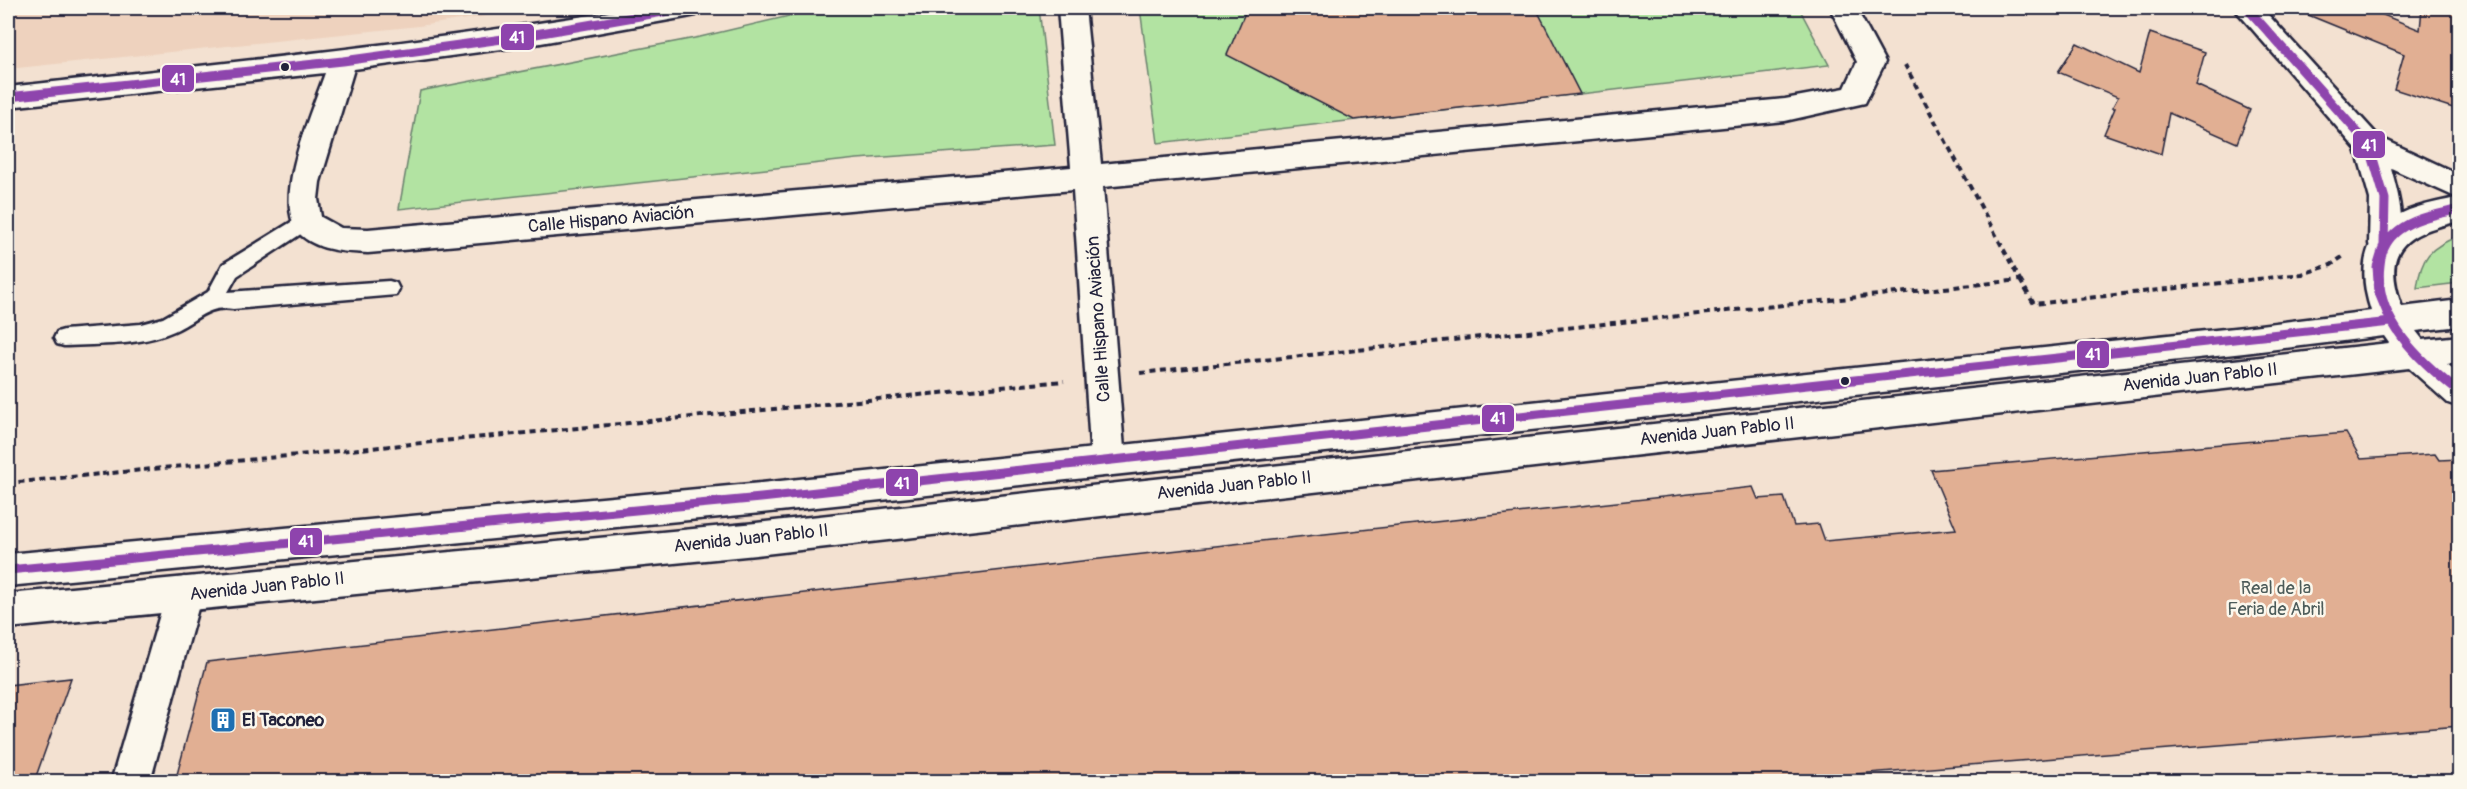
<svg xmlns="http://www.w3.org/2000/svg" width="2467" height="789" font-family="Pangolin,sans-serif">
<rect width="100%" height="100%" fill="#f3e1d1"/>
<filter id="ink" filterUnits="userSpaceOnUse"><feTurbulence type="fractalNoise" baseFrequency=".0167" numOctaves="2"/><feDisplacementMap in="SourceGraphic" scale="12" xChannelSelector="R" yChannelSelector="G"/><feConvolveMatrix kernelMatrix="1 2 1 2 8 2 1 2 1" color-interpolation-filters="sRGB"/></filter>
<g filter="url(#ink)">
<!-- built -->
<path fill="#eed2be" d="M8,8H541L419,26L8,69Z"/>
<!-- green -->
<path fill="#b2e3a2" stroke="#6a826e" stroke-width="1.5" d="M823,8H1039L1055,145L857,159L399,209L420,91L700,37Z
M1140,8H1799L1829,65L1158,143Z
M2459,236V283L2417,288C2421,257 2430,247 2459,236Z"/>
<!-- building -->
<path fill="#e1af93" stroke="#22223b" stroke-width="1.5" d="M1247,8H1536L1580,94L1354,120L1227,55Z
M2303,8H2366L2420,30L2422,8H2460V70L2454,71L2453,108L2394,89L2404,54L2301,12Z
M2150,33L2205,52L2196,85L2250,110L2237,143L2169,113L2161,154L2104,134L2115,108H2112L2118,97L2058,72L2077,43L2139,73Z
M2346,433L2361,459L2435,454L2439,460L2460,459V726L1754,782H175L207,662L1125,556L1753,487L1758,499L1784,497L1794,526L1819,524L1825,541L1956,529L1931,470Z
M71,678L34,782H8V685Z"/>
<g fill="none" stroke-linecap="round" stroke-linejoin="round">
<!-- lane casing -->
<g stroke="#22223b" stroke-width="5">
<path id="lane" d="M306,213L313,216L316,221L313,226L237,276L228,292L389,281L396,283L399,289L396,295L233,309C207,305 197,321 174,331C141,346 100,344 64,346L57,344L54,338L57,332L64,330L141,324L163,318L208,292L223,264Z"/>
</g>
<!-- street casing -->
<g stroke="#22223b" stroke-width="5">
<path id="street" d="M633,8H700L696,15L686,17L524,46L354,69L320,182L318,199L321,217L341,228L368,229L1071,167L1058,8H1085L1101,164L1785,99L1845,88L1857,62L1830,8H1856L1885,62L1865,103L1785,121L1103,187L1125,461L1120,472L1108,476L1096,472L1091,461L1073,190L368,253C346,252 320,251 302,236C268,206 313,109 325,73L8,107V87C217,64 426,43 633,8Z
M2234,8H2262L2379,137L2460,175V199L2391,168C2398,193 2408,228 2395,253L2384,256L2373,253L2369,244L2370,199L2356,149Z
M184,577L197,582L202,594L150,782H111L166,594L171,582Z"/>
</g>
<!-- primary casing -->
<g stroke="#22223b" stroke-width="5">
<path id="primary" d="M2460,197V221C2406,233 2380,248 2402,307L2460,300V326L2416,331L2423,340L2460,336V362L2447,364L2460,374V407L2448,403L2409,368L756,555L8,628V594L756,523L2389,343L2384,336L2244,353L761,513L8,586V554L761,483L2244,327L2371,311C2357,269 2363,228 2409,210C2425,204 2443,201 2460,197Z"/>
</g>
<!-- path -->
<path stroke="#22223b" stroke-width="4" stroke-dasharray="6 4.5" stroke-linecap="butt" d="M2020,280L2034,304L2302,274L2331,265L2345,255
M1140,373L2020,280L1905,65
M8,483L1064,381"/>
<!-- lane -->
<use href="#lane" fill="#fbf7ec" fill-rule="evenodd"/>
<!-- street -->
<use href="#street" fill="#fbf7ec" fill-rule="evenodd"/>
<!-- primary -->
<use href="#primary" fill="#fbf7ec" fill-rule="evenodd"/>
<!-- bus-1 casing -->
<g stroke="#fbf7ec" stroke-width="14">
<path id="bus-1" d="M2247,8L2369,145L2385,199L2384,244L2377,267L2379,293L2391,322
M8,97L343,61L524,36L686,8
M2460,209C2439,214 2416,217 2399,230C2387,239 2381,251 2380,265C2373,320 2421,362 2460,393
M8,570L761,498L2391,322"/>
</g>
<!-- bus-1 -->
<use href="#bus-1" stroke="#8e44ad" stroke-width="9"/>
</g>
</g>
<!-- icons -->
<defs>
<g id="building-square" transform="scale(1.35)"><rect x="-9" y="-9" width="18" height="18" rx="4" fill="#1f6fb2" stroke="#fbf7ec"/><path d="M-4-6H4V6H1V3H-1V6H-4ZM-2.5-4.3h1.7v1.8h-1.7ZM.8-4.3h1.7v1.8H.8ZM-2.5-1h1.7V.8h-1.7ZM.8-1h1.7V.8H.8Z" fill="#fff"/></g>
</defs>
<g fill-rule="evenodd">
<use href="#building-square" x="223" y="720"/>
</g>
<!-- markers -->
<g fill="#22223b" stroke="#fbf7ec" stroke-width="2">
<circle cx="285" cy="67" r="5"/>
<circle cx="1845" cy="381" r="5"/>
</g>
<g text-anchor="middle" stroke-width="5" stroke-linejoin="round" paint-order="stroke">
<!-- street labels -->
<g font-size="18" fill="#22223b" stroke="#fbf7ec">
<text transform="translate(611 219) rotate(-5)" y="6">Calle Hispano Aviación</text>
<text transform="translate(1098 319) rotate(-94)" y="6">Calle Hispano Aviación</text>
<text transform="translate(2200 377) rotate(-6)" y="6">Avenida Juan Pablo II</text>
<text transform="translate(1717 431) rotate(-6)" y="6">Avenida Juan Pablo II</text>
<text transform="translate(1234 485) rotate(-6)" y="6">Avenida Juan Pablo II</text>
<text transform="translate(751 538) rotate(-6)" y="6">Avenida Juan Pablo II</text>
<text transform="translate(267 586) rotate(-6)" y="6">Avenida Juan Pablo II</text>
</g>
<!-- park labels -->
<g font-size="18" fill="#4d5c5a" stroke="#fbf7ec">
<text x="2276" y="594">Real de la<tspan x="2276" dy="21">Feria de Abril</tspan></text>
</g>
<!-- poi labels -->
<g font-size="18" font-weight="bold" fill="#22223b" stroke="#fbf7ec" text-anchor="start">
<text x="242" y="726">El Taconeo</text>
</g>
</g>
<g stroke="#fbf7ec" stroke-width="2">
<rect x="500" y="23" width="35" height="28" rx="6" fill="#8e44ad"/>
<rect x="161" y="64" width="34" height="29" rx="6" fill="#8e44ad"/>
<rect x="2352" y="130" width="34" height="29" rx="6" fill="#8e44ad"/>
<rect x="2076" y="340" width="34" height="29" rx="6" fill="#8e44ad"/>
<rect x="1481" y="404" width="34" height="29" rx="6" fill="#8e44ad"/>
<rect x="885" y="468" width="34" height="29" rx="6" fill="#8e44ad"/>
<rect x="289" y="527" width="34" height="29" rx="6" fill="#8e44ad"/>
</g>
<g font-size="16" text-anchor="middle" font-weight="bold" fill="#fff">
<text x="517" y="43">41</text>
<text x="178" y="85">41</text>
<text x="2369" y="151">41</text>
<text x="2093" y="360">41</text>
<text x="1498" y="424">41</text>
<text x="902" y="489">41</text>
<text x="306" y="547">41</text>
</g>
<!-- margin -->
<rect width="2467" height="789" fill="none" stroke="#fbf7ec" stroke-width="30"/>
<rect x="15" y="15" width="2437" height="759" fill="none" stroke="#22223b" stroke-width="2" filter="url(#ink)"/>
</svg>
